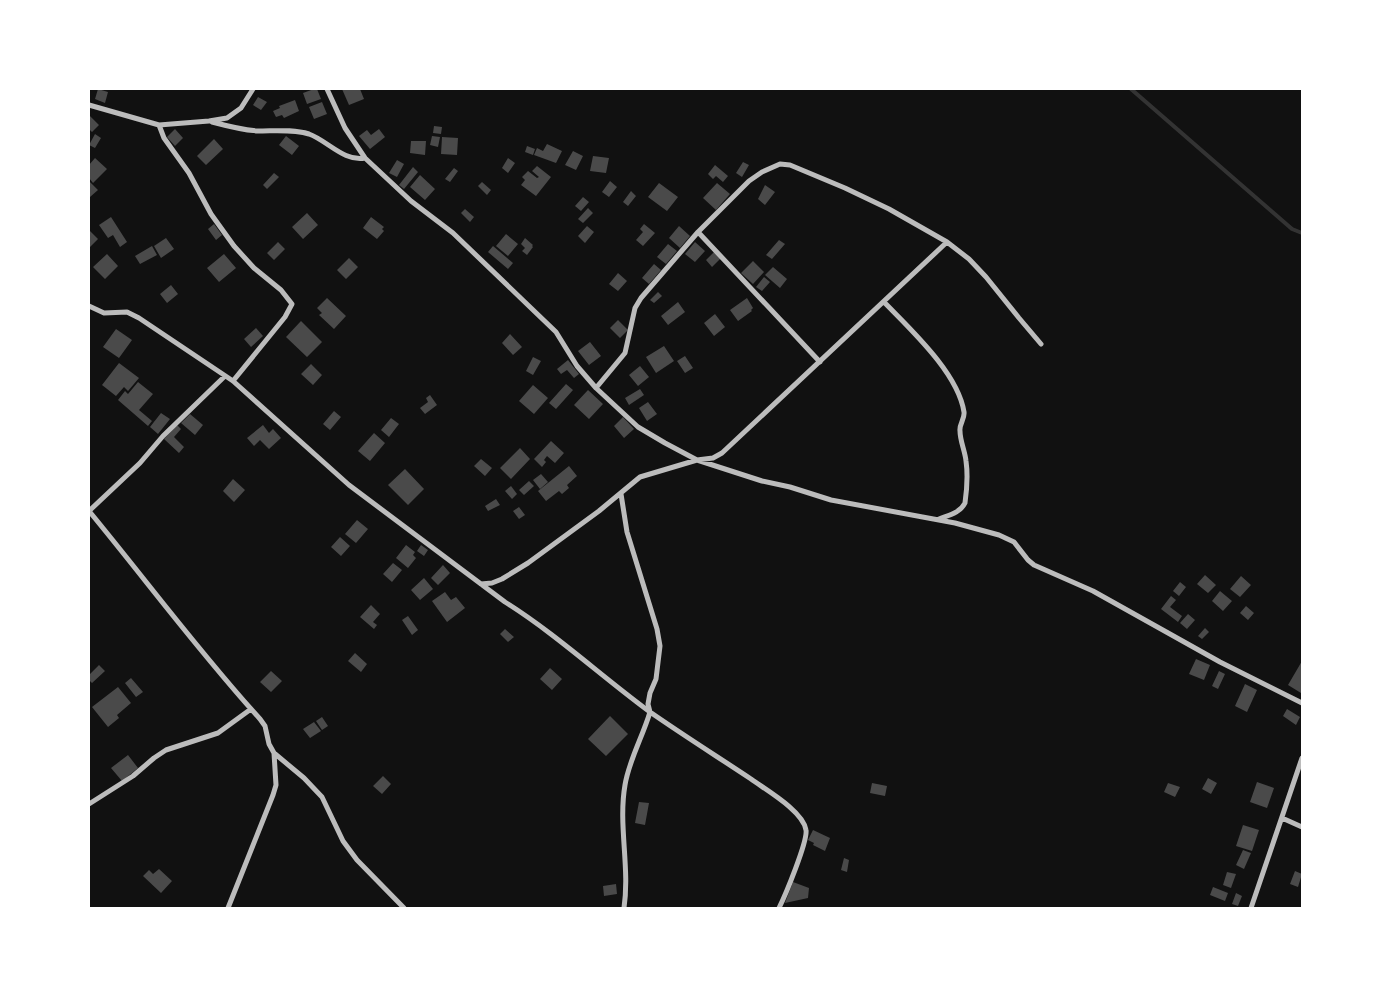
<svg xmlns="http://www.w3.org/2000/svg" width="1391" height="997" font-family="'Noto Sans',sans-serif">
<rect width="100%" height="100%" fill="#111"/>
<g fill="none" stroke-linecap="round" stroke-linejoin="round">
<!-- stream -->
<path stroke="#333" stroke-width="4" d="M1131,89L1292,229L1302,233"/>
</g>
<!-- building -->
<path fill="#4a4a4a" d="M98,89L108,92L105,103L95,99Z
M314,89H317L321,99L307,104L303,93Z
M342,89H360L364,99L349,105Z
M258,97L267,102L261,110L253,105Z
M295,100L299,111L284,118L282,115L276,117L273,111L280,108L279,106Z
M322,102L327,114L314,119L309,107Z
M89,115L99,125L92,132L89,129Z
M434,126L442,127L441,134L433,133Z
M175,129L183,138L175,146L167,137Z
M379,129L385,137L370,149L359,136L367,130L371,135Z
M95,134L101,138L95,148L89,145Z
M286,136L299,146L292,155L279,145Z
M432,136L440,137L438,147L430,145Z
M442,137L458,138L457,155L441,154Z
M214,139L223,149L206,165L197,156Z
M411,141H426L425,155L410,153Z
M547,144L562,151L556,163L534,155L537,148L543,151Z
M527,146L535,149L533,155L525,152Z
M573,151L583,156L576,170L565,165Z
M593,156L609,158L606,173L590,171Z
M95,158L107,169L93,183L89,178V165Z
M508,158L515,163L508,173L502,168Z
M397,160L404,164L397,177L389,173Z
M743,162L749,165L742,177L736,173Z
M715,165L728,176L723,182L716,176L713,179L708,174Z
M537,166L551,177L536,196L521,185L525,180L522,177L528,171L537,178L539,177L532,171Z
M413,167L418,172L404,189L399,185Z
M454,168L458,171L450,182L445,179Z
M274,173L279,177L267,189L263,185Z
M420,175L435,189L425,200L410,187Z
M89,181L98,190L90,197L89,196Z
M610,181L617,187L609,197L602,192Z
M482,182L491,190L487,195L478,186Z
M659,183L678,197L667,211L648,197Z
M717,183L730,194L716,210L703,198Z
M765,185L775,192L765,205L758,199Z
M631,191L636,196L628,206L623,202Z
M583,197L589,202L581,211L575,206Z
M588,208L593,213L583,223L578,219Z
M465,209L474,217L470,222L461,213Z
M307,213L318,225L303,239L292,227Z
M111,217L127,242L120,247L113,235L108,238L99,225Z
M371,217L384,227L382,229L384,231L377,239L363,228Z
M214,224L222,235L216,240L208,229Z
M644,224L655,233L643,246L636,240L643,232L640,229Z
M587,226L594,232L585,243L578,236Z
M679,226L690,236L680,248L669,238Z
M90,231L98,239L89,248V232Z
M506,234L518,244L508,256L496,246Z
M166,238L174,249L161,258L154,246Z
M525,238L533,245L532,246L533,247L527,255L522,251L525,248L521,244Z
M779,240L785,244L772,259L766,255Z
M278,242L285,249L274,260L267,253Z
M695,242L705,251L695,262L685,254Z
M668,244L677,251L666,264L657,257Z
M152,246L157,255L140,264L135,256Z
M493,246L513,263L508,269L488,252Z
M715,251L721,258L712,267L706,260Z
M107,254L118,266L105,279L93,267Z
M224,254L236,268L219,282L207,268Z
M349,258L358,267L346,279L337,270Z
M753,261L764,272L753,284L741,273Z
M654,264L661,270L649,284L642,278Z
M773,267L787,279L780,288L765,275Z
M618,273L627,281L618,291L609,284Z
M764,277L770,282L762,291L756,287Z
M171,285L178,294L167,303L160,294Z
M658,292L662,296L654,303L650,300Z
M327,298L346,316L334,329L319,315L322,313L317,308Z
M747,298L753,308L751,310L752,311L738,321L730,310Z
M678,302L685,312L668,325L661,316Z
M715,314L725,327L714,336L704,323Z
M618,320L628,330L620,338L610,328Z
M301,321L322,342L307,357L286,337Z
M256,328L263,336L251,347L244,339Z
M116,329L132,340L119,358L103,347Z
M510,334L522,347L513,355L502,343Z
M590,342L601,356L589,365L578,351Z
M664,346L674,361L656,373L646,357Z
M685,356L693,368L685,373L677,361Z
M533,357L541,361L533,375L526,371Z
M568,360L579,374L574,378L567,370L561,374L557,369Z
M119,363L139,378L128,391L124,387L116,396L102,385Z
M311,364L322,375L313,385L301,374Z
M640,366L649,377L638,386L629,375Z
M138,382L153,394L139,410L152,421L148,426L118,400L125,391L128,394Z
M566,384L573,390L556,409L549,403Z
M533,385L548,398L534,414L519,401Z
M640,389L644,395L629,405L625,398Z
M588,390L603,404L589,419L574,405Z
M430,395L437,405L425,414L420,408L428,402L426,398Z
M648,402L657,414L647,421L639,408Z
M334,411L341,417L330,430L323,424Z
M161,413L170,419L158,434L150,427Z
M190,414L203,425L195,435L181,423Z
M623,417L634,429L624,438L614,426Z
M391,418L399,424L389,437L381,430Z
M177,425L181,429L174,437L184,447L179,453L164,439Z
M263,425L269,433L273,429L281,438L269,449L260,440L254,446L247,438Z
M374,433L385,443L370,461L358,451Z
M551,441L564,453L555,463L547,456L544,460L546,462L542,467L534,459Z
M520,448L530,459L511,479L500,468Z
M481,459L492,468L485,476L474,466Z
M569,466L577,476L567,485L569,488L562,494L559,491L546,501L538,491Z
M405,469L424,489L408,505L388,485Z
M541,474L548,482L540,489L533,480Z
M233,479L245,490L234,502L223,491Z
M529,481L534,486L524,495L519,490Z
M511,486L517,494L512,499L505,491Z
M496,499L500,505L488,511L485,506Z
M519,507L525,515L519,519L513,511Z
M357,520L368,529L356,543L345,534Z
M340,537L350,546L341,556L331,547Z
M406,545L415,552L413,555L416,558L408,568L396,558Z
M421,545L428,550L424,556L417,551Z
M393,563L402,570L392,582L383,574Z
M443,565L450,573L438,585L431,578Z
M1205,575L1216,585L1208,593L1197,584Z
M1241,576L1251,585L1240,597L1230,589Z
M424,578L433,589L420,600L411,590Z
M1180,582L1186,587L1179,596L1173,591Z
M1220,591L1232,601L1223,611L1212,601Z
M445,592L451,600L456,597L465,608L447,622L432,601Z
M1171,596L1176,600L1170,607L1182,616L1178,622L1161,609Z
M371,605L380,614L373,622L377,625L374,629L360,617Z
M1246,606L1254,613L1248,620L1240,613Z
M1188,614L1195,620L1187,629L1180,623Z
M408,616L418,630L412,635L402,620Z
M1205,628L1209,632L1202,639L1198,636Z
M505,629L514,637L508,642L500,634Z
M355,653L367,664L361,672L348,661Z
M1196,659L1210,665L1204,680L1189,674Z
M1302,661V691L1301,693L1288,685Z
M99,665L105,671L92,683L89,680V675Z
M550,668L562,679L552,690L540,679Z
M271,671L282,681L271,692L260,682Z
M1219,671L1225,674L1218,689L1212,686Z
M131,678L143,692L136,697L125,683Z
M1245,684L1257,690L1247,712L1235,706Z
M118,687L131,703L117,715L119,718L108,727L92,707Z
M1287,709L1300,717L1296,725L1283,716Z
M610,716L628,734L606,756L588,739Z
M322,717L328,726L322,730L316,721Z
M314,722L321,731L310,738L303,729Z
M128,755L138,768L122,781L111,768Z
M383,776L391,784L382,794L373,786Z
M1208,778L1217,783L1211,794L1202,789Z
M1257,782L1274,788L1267,808L1250,802Z
M872,783L887,786L885,796L870,793Z
M1168,783L1180,787L1175,797L1164,792Z
M639,802L649,803L645,825L635,823Z
M1243,825L1259,830L1252,851L1236,846Z
M813,830L830,838L825,851L813,845L814,843L808,840Z
M1243,850L1251,853L1244,869L1236,865Z
M844,858L849,860L847,872L841,870Z
M159,869L172,881L161,893L143,876L149,870L153,874Z
M1295,871L1302,874L1298,887L1290,884Z
M1227,872L1236,874L1231,888L1223,885Z
M793,882L809,888L808,898L785,903Z
M616,884L617,894L604,896L603,886Z
M1213,887L1228,893L1225,901L1210,895Z
M1236,893L1242,896L1238,906L1232,904Z"/>
<g fill="none" stroke-linecap="round" stroke-linejoin="round">
<!-- minor -->
<path stroke="#bcbcbc" stroke-width="5" d="M327,89L345,128L365,158L411,201L453,233L531,308L556,332L577,366L596,388L638,427L665,443L697,460L762,481L790,487L831,500L955,523L999,535L1014,542L1028,560L1034,565L1093,591L1220,662L1302,703
M89,105L159,125L209,121L227,118L241,108L253,89
M212,122C227,126 242,130 258,131C275,131 293,129 309,134C328,141 344,162 365,158
M159,125L164,138L189,173L211,214L234,246L254,268L281,290L292,304L285,317L233,381
M698,232L820,362
M884,302C911,330 958,373 964,412C965,419 959,424 960,431C960,441 965,451 966,461C968,475 967,489 965,503C960,513 949,515 939,519
M89,306L104,313L127,312L139,318L233,381L349,485L505,602C556,634 601,676 650,712C683,735 718,757 751,779C766,790 803,811 806,830C808,841 785,896 779,908
M596,388L625,353L635,308L641,298L698,232L749,181L762,172L780,164L790,165L845,188L889,209L947,242L969,259L986,277L1019,318L1041,344
M621,494L627,532L657,629L660,646L656,679L650,693L648,704L650,712C643,736 629,760 625,785C618,825 630,867 624,908
M89,511C146,580 199,652 260,719L265,726L269,744L274,753L304,778L322,797L343,841L357,860L404,908
M89,511L140,463L163,436L225,376
M481,584L492,583L502,579L528,563L599,511L640,477L697,460L713,458L722,453L947,242
M89,804L133,776L154,758L166,750L218,733L251,709
M1282,818L1302,827
M228,908L273,795L276,785L274,753
M1251,908L1302,758"/>
</g>
<!-- border -->
<rect width="1391" height="997" fill="none" stroke="#ffffff" stroke-width="180"/>
</svg>
